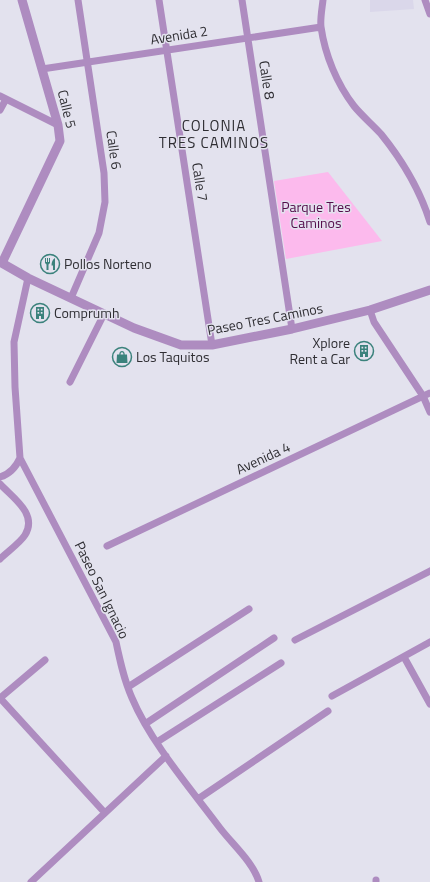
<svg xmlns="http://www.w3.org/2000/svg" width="430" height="882" font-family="'Titillium Web',sans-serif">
<rect width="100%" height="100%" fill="#e3e2ee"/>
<!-- built -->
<path fill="#dad7ea" d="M370,0H413L414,9L370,12Z"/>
<!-- green -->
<path fill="#fcbaed" d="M328,172L382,241L286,259L274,181Z"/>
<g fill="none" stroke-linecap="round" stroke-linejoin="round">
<!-- minor -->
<path stroke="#ae8cc0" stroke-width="7" d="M159,0L212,345
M242,0L292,329
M323,0C322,9 320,19 321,27C325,55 337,84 354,106C362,116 372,124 381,134C402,160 420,190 430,222
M425,0L430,14
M42,69L321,27
M0,96L58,125
M0,110L6,99
M28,278L14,342L15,387L20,458L116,642C120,661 124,680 132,698C151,743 191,789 220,828C233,845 253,862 259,882
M71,298L99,233L105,202L104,173L78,0
M370,310L374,322L423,396L430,412
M70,382L104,314
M0,477C10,474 16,467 20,458
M0,484C13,498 38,514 25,535C20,543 7,552 0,559
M107,546L430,393
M295,640L430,571
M404,657L430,704
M128,687L249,609
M332,696L430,642
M0,698L105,813
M0,698L45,660
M145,724L274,638
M157,742L281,663
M198,799L328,711
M376,880V882
M31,882L166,756"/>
<!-- tertiary -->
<path stroke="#ae8cc0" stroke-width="9" d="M0,262L28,278L134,328L181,345H212L292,329L370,310L430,290
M2,263L60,141L58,125L22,0"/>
</g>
<!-- icons -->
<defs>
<g id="restaurant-ring" transform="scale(1)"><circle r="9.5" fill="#e3e2ee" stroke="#3b827c" stroke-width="1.5"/><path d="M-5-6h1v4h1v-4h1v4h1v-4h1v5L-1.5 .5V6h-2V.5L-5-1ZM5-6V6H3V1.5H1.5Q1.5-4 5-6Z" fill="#3b827c"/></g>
<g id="building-ring" transform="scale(1)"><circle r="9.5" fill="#e3e2ee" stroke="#3b827c" stroke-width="1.5"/><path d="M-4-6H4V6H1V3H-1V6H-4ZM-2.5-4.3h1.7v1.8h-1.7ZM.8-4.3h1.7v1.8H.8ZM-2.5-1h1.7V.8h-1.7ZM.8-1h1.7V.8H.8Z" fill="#3b827c"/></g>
<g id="shop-ring" transform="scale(1)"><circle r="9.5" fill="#e3e2ee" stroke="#3b827c" stroke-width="1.5"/><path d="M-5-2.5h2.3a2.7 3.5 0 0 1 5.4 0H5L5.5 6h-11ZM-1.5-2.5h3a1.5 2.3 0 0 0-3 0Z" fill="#3b827c"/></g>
</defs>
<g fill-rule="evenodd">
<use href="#restaurant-ring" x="50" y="264"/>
<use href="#building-ring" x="40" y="313"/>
<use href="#building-ring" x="364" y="351"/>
<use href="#shop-ring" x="122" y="357"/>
</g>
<g text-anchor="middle" stroke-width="3" stroke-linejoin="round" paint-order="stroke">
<!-- street labels -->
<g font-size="14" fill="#2f2e33" stroke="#e3e2ee">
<text transform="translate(179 35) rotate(-9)" y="5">Avenida 2</text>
<text transform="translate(267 80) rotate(81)" y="5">Calle 8</text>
<text transform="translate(67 109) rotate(76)" y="5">Calle 5</text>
<text transform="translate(114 150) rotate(82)" y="5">Calle 6</text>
<text transform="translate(200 182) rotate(81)" y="5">Calle 7</text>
<text transform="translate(265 319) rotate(-11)" y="5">Paseo Tres Caminos</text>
<text transform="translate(263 458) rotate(-25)" y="5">Avenida 4</text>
<text transform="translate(102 590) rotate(64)" y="5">Paseo San Ignacio</text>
</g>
<!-- park labels -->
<g font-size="14" fill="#540c4b" stroke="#e3e2ee">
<text x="316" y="212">Parque Tres<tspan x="316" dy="16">Caminos</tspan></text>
</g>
<!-- poi labels -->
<g font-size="14" fill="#2f2e33" stroke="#e3e2ee" text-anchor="start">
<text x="64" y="269">Pollos Norteno</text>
<text x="54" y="318">Comprumh</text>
<text x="350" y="348" text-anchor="end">Xplore<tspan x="350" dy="16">Rent a Car</tspan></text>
<text x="136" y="362">Los Taquitos</text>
</g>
<!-- neighbourhood labels -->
<g font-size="15" letter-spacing="1" fill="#2f2e33" stroke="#e3e2ee">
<text x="214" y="131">COLONIA<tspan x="214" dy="17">TRES CAMINOS</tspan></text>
</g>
</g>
</svg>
